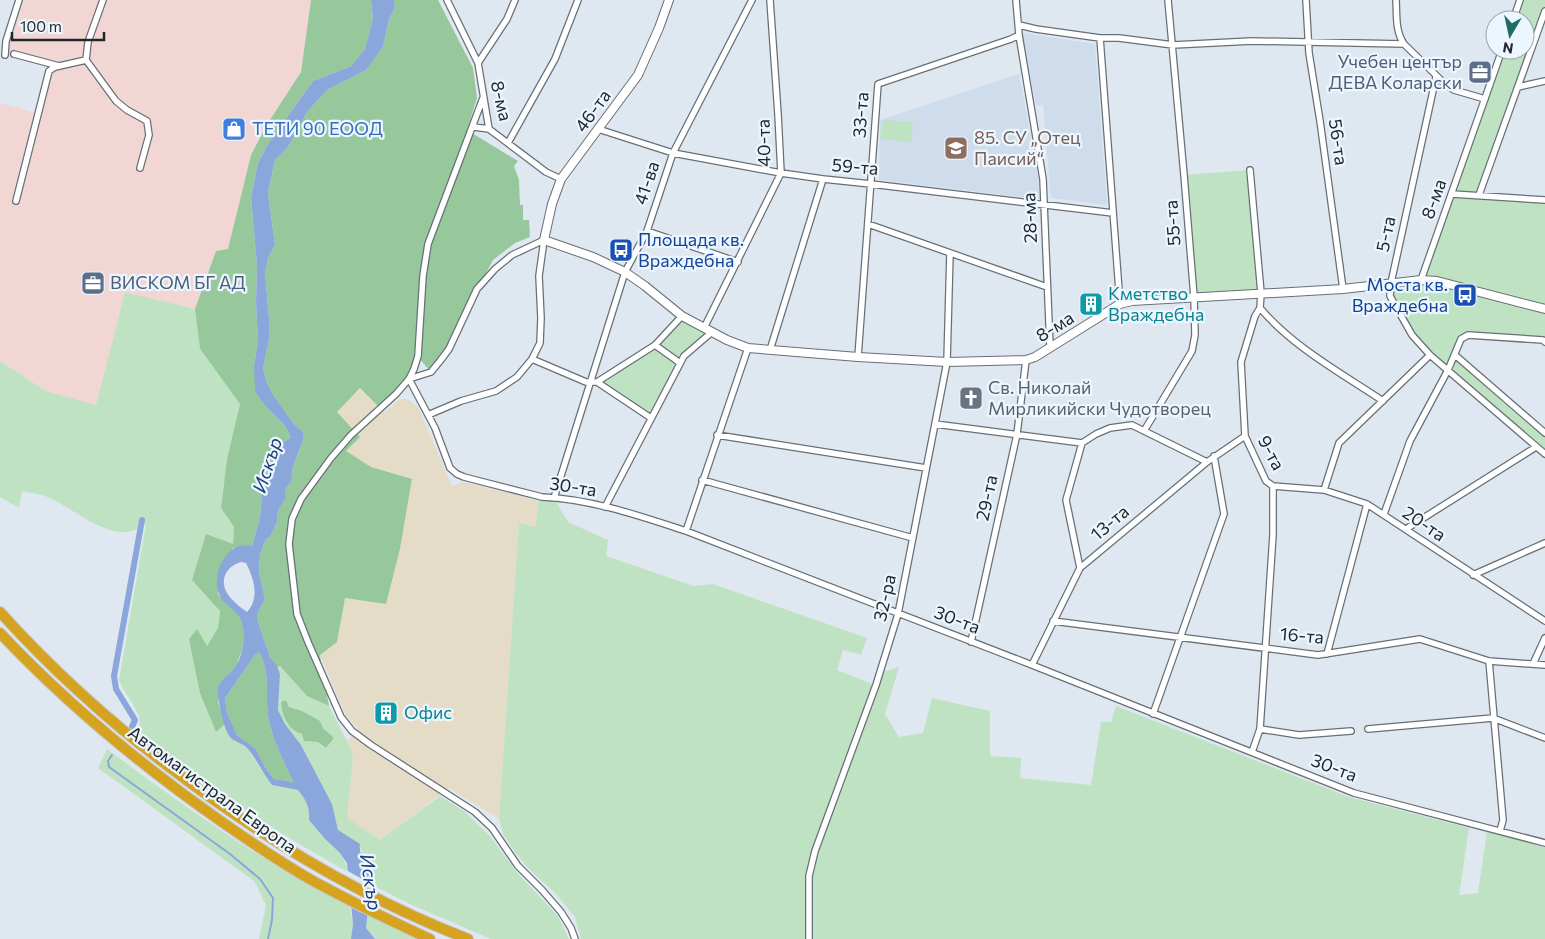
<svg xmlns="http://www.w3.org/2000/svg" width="1545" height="939" font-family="Commissioner,sans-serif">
<rect width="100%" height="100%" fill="#dfe8f1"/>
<!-- commercial -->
<path fill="#f1d6d4" d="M24,0H311L301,72L266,126L251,155L228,250L216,251L195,309L125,292L96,405L46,391L0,361V103L36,113L49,67L6,55Z"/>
<!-- industrial -->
<path fill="#e5dcc7" d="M360,388L385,412L400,399H407L418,407L452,486L463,482L539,501L535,527L519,524L499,819L449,788L380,840L346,818L353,755L347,741L358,729L345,714L320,655L337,642L345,598L386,604L400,549L412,479L371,467L345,451L337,412Z"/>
<!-- built -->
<path fill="#cedceb" d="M1022,33L1095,44L1107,205L1051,198L1043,105H1036Z
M1019,74L1038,176L1039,199L879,180L880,120Z"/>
<!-- green -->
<path fill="#bfe3c2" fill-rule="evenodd" d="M1520,0H1545V11L1479,195L1545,200V342L1468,335L1461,339L1455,355L1545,433V454L1448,370L1412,335L1390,296L1391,283L1421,279L1502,50H1525V20H1513Z
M883,120L913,122L911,142L881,139Z
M1250,170L1261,293L1194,297L1184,175Z
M125,292L195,309L200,349L240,404L227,459L221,508L234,527L233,545L206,535L220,611L218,628L207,646L216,732L225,724L229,737L246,747L272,785L298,790C306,800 310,807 309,820C315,827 320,833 325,839C336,850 346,856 348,872C273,831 202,783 133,733C136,730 139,727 140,723C141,713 123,691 119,680L146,524C142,526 137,530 132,531C102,538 72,506 45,496C38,493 29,493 22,491L19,508L0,497V361L46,391L96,405Z
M682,316L712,332L692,348L651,418L597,382L655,345Z
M554,498L568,522L608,540L606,556L694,586L713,584L867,638L861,655L843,650L837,670L875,685L880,673L899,667L885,714L899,737L923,733L932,698L990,711V756L1021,758L1020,778L1091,785L1101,722H1111L1116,706L1349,797L1469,828L1459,895L1478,893L1487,832L1545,847V939H581L575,917L555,893L529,869L515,852L503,834L499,819L519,523L535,527L539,501Z
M280,666L307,696L329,706L347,741L353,755L347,818L380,840L440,796L464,811L489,835L519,875L558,916L569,939H491L414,906L370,884V867L363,859L360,845L338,830L332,804L301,745L285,724L278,710L280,674L277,667ZM286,700L289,707L320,721L323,728L334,738L326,748L318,742L305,741L302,734L281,702Z
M107,749C185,807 263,863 350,907L353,924L351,939H259L266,905L254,881L98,768Z
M368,915L415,939H375L366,928Z"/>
<!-- forest -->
<path fill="#96c89b" d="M311,0H371L373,18L365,49L351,66L313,81L268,144L258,163L251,197L257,266L256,302L258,342L254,365L267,408L285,426L291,437L281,444L279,452L271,462L270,475L262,495L260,518L252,546L233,548L218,594L229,606L239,615L243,626L244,637L242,650L236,666L225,678L218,702L225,724L216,732L200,693L189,639L197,629L207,646L218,628L220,611L192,580L206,534L233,544L234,527L221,508L227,459L240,404L200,349L195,309L216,251L228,249L251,155L266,126L301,72Z
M394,0H438L473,68L477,98L467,130L518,161L514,166L519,180L520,205H523V220H529L530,237L515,243L493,260L477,289L449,349L431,372L418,357L409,379L380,408L360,388L337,412L360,437L346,451L371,467L412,479L400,549L386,604L345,598L337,642L320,655L329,706L307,696L280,666L277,667L270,657L257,619V612L265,599L259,572L260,554L266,539L270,537L277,522L278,511L285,499V490L292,480C290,464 303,450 304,433L293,423L274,396L267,383L263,368L269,340V318L265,273L268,258L275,245L268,193L275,160L288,147L307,112L327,90L366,70L383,47L389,19L395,8Z
M259,652C272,674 264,697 269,721C274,743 284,763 295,782L274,779L265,767L256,749L237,735L227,712L225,698L255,655Z
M286,700L289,707L302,711L320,721L323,728L334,738L326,748L318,742L304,741L302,734C288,730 282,715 281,702Z"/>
<!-- water -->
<path fill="#8ba6da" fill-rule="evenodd" d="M371,0H394L395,8L389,19L383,47L366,70L327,90L307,112L288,147L275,160L268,193L275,245L268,258L265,273L269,318V340L263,368L267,383L274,396L293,423L304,433C303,449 290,464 292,480L285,490V499L278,511L277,522L270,537L266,539L260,554L259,572L265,599L257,613V619L270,657L277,666L280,674L278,710L285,724L301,745L332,804L338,830L360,844C358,858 368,860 370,869C373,887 368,910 366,928L375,939H351L353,924L347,863L339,852L325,839L309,820C310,807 306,800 298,790L272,785C263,774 255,756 246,747C241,743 233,741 230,737C224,730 215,693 219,685C222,679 230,674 234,668C242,659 245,640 243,628C240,603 215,610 217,577C218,569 221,562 226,556C236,545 238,545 252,546L260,518L262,495L270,475L271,462L279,452L281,444L291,437L285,426L267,408L255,391L254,365L258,342L256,302L257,266L251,197L258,163L268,144L313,81L351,66L365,49L373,18ZM241,562L246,563C254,579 260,598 247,612C240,607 231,600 227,593C219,579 227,566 241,562ZM259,652C272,674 264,697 269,721C274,743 284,762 294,782L274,779L265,767L256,749L237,735L227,712L225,698L255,655Z"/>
<!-- pier -->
<path fill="#dfe8f1" d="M346,870L373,885L370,916L348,906Z"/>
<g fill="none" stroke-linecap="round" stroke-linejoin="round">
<!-- stream -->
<path stroke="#8ba6da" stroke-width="2" d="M112,755L108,761L109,767L230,854L260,879L273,898L272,920L268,939"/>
<!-- canal -->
<path stroke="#8ba6da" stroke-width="6" d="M132,727L135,720L116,689L114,676L142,520"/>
<!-- street casing -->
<g stroke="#676f77" stroke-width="8">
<path id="street" d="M103,0L88,42L86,60L116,101L127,110L147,121L149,135L140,168
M447,0L478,63L489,129L546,172L561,179
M1016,0L1019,35L1043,179L1050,347
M1306,0L1309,53L1320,121L1343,289
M1396,0C1397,15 1395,31 1404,44L1445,84L1454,90L1485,99
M1513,20L1520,0
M1019,25L1036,29L1100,38H1119L1173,45L1252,41L1404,44
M1100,38L1120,304
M14,54L59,66
M5,55L6,41L19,0
M478,63L507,19L515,0
M1436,77L1391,283L1390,296L1412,335L1430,355L1545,454
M1518,87L1545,81
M483,98L428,244L423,276L418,356L414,369L409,379L396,394L351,435L331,458L301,499L292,519L289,544L297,614L308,642L341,717L352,731L371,745L475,812L492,828L518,866L542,890L561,912L571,928L575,939
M474,127L489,129
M598,129L673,153L781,173L823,179L871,184L1113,213
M508,143L555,59L578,0
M1250,170L1261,293L1260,308L1255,316L1241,362L1245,436L1266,481L1273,486V535L1260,729L1252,752
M1452,194L1545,200
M1479,195L1545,11
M16,201L49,71L55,67L86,60
M868,224L1047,287
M647,231L738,262
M1421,280L1502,50
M1260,308C1293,347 1341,373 1383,401
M704,328L781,173L778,114L770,0
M655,345L680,363
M770,350L823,179
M1455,355L1545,433
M858,357L878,84L1011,39L1019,35
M532,359L586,382H597L655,345L682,316
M409,379L435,428L450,468L457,474L464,477L542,497C591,499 640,516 686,531L1032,665L1354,793L1545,843
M409,379L431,372L440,361L449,349L477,289L495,269L512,255L544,240
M597,382L651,418
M428,415L461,401L496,391L517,377L532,359L540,343L541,318L539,276L544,240
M935,424L1082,443
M1144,431L1192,351L1195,335L1194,297L1184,175L1168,0
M717,435L926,468
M702,480L913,538
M1273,486L1324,490L1367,504L1545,621
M1324,490L1339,443L1430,355
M554,498L625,272L647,231L673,153L752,0
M605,507L684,356L712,332
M1384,514L1410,441L1448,370L1461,339L1468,335L1543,340L1545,342
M1406,529L1536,447
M686,531L748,348
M1080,568L1066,500L1082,443L1096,434L1110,428L1132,425L1207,462
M1473,575L1545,543
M1053,621L1318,655L1420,639L1489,661L1545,665
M971,642L1017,434L1026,360
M1327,654L1367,504
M1489,661L1503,820L1500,831
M1533,664L1545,638
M1032,665L1080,568L1207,462L1245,436
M1153,714L1224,514L1214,456
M1260,729L1299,735L1351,731
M1368,729L1493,718L1545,738
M809,939V876L815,851L876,685L898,614L947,362L950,253"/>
</g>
<!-- secondary casing -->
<g stroke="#676f77" stroke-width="10">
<path id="secondary" d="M669,0L659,28L638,75L561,179L552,204L544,240L593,257L625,272L645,286L682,316L727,340L748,348L858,357L947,362L1026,360L1035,357L1120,304L1132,301L1343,289L1421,280L1437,281L1545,309"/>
</g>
<!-- highway casing -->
<g stroke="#c6c7c8" stroke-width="12">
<path id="highway" d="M0,612C122,747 298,873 468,939
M0,633C67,704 142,766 222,822C252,843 283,864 315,882C352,902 391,921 430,939"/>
</g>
<!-- street -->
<use href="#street" stroke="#fff" stroke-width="5.5"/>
<!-- secondary -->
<use href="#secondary" stroke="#fff" stroke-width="8"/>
<!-- highway -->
<use href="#highway" stroke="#d6a320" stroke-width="10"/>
</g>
<!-- icons -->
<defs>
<g id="office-square" transform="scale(1.25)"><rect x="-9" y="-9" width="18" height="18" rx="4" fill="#5c6f8a" stroke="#ecf6ff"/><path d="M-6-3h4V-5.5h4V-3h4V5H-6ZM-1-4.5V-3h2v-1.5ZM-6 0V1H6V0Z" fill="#fff"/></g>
<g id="shop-square" transform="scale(1.25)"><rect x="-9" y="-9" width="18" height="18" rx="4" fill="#3f7fe0" stroke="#ecf6ff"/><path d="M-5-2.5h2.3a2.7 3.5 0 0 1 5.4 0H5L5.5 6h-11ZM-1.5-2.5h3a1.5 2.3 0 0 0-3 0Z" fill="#fff"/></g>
<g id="school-square" transform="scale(1.25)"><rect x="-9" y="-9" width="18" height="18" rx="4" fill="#8d6e63" stroke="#ecf6ff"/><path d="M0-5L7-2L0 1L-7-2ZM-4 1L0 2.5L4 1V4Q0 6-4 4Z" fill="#fff"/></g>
<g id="bus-square" transform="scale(1.25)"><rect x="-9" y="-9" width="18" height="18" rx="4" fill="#1a4fb4" stroke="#ecf6ff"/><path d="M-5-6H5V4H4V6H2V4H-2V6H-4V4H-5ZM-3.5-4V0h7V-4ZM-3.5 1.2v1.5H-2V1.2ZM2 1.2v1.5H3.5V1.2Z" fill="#fff"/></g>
<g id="building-square" transform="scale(1.25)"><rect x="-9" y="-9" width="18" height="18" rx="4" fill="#0f9aa8" stroke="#ecf6ff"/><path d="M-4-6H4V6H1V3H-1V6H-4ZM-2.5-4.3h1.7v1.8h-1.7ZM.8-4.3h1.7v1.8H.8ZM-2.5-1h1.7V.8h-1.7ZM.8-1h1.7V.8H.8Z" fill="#fff"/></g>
<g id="church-square" transform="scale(1.25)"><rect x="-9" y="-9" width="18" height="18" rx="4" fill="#6b7280" stroke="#ecf6ff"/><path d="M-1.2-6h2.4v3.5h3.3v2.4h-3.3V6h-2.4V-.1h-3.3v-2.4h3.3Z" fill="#fff"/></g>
</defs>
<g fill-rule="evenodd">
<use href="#office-square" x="1480" y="72"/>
<use href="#shop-square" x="234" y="129"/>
<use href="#school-square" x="956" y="148"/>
<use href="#bus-square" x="621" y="250"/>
<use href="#office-square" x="93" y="283"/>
<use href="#bus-square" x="1465" y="295"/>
<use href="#building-square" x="1091" y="304"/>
<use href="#church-square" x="971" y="398"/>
<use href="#building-square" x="386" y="713"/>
</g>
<g text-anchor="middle" stroke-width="4.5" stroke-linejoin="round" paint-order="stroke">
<!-- service labels -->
<g font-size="18" fill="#4e5e75" stroke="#ecf6ff" text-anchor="end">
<text x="1462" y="68">Учебен център<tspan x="1462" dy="21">ДЕВА Коларски</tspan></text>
<text x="110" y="289" text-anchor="start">ВИСКОМ БГ АД</text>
</g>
<!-- street labels -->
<g font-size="18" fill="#23272a" stroke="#ecf6ff">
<text transform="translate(501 101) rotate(77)" y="6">8-ма</text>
<text transform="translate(593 111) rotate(-54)" y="6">46-та</text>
<text transform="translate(861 115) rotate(-86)" y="6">33-та</text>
<text transform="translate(1338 142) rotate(82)" y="6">56-та</text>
<text transform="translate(764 143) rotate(-91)" y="6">40-та</text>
<text transform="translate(855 167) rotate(5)" y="6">59-та</text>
<text transform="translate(647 183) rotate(-71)" y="6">41-ва</text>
<text transform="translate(1434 199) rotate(-70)" y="6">8-ма</text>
<text transform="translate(1030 218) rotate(-92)" y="6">28-ма</text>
<text transform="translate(1173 223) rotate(-94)" y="6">55-та</text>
<text transform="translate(1386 234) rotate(-78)" y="6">5-та</text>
<text transform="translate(1055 327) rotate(-32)" y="6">8-ма</text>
<text transform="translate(1271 453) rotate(62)" y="6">9-та</text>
<text transform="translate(573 487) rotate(9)" y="6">30-та</text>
<text transform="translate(987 498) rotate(-78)" y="6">29-та</text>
<text transform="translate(1110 523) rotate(-40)" y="6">13-та</text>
<text transform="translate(1424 524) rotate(34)" y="6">20-та</text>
<text transform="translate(885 598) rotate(-77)" y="6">32-ра</text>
<text transform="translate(957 620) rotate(21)" y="6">30-та</text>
<text transform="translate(1302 636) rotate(5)" y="6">16-та</text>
<text transform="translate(1334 768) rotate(21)" y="6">30-та</text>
<text transform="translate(212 790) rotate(36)" y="6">Автомагистрала Европа</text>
</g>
<!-- shop labels -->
<g font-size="18" fill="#366cbe" stroke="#ecf6ff" text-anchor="start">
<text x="252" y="135">ТЕТИ 90 ЕООД</text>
</g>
<!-- education labels -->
<g font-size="18" fill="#785e54" stroke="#ecf6ff" text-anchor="start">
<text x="974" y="144">85. СУ „Отец<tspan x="974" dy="21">Паисий“</tspan></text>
</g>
<!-- transit labels -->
<g font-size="18" fill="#164399" stroke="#ecf6ff" text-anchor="start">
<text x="638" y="246">Площада кв.<tspan x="638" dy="21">Враждебна</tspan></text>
<text x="1448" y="291" text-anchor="end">Моста кв.<tspan x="1448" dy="21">Враждебна</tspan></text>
</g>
<!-- culture labels -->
<g font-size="18" fill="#0d838f" stroke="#ecf6ff" text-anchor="start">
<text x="1108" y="300">Кметство<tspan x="1108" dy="21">Враждебна</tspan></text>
<text x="404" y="719">Офис</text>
</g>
<!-- worship labels -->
<g font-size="18" fill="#5b616d" stroke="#ecf6ff" text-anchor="start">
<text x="988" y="394">Св. Николай<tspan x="988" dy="21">Мирликийски Чудотворец</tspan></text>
</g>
<!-- water labels -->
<g font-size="19" font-style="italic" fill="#213e7c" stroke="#ecf6ff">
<text transform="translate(267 465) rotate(-72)" y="7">Искър</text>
<text transform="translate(371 882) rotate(81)" y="7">Искър</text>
</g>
</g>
<!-- north arrow -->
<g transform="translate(1510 35) rotate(189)"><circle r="24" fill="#ecf6ff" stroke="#9ca3aa"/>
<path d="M0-4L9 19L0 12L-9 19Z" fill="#216b66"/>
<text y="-8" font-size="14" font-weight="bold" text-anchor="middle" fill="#23272a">N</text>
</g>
<!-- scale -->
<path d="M12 32v8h92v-8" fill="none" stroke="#23272a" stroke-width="2.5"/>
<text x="20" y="32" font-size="15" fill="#23272a" stroke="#ecf6ff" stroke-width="4" paint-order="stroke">100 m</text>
</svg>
